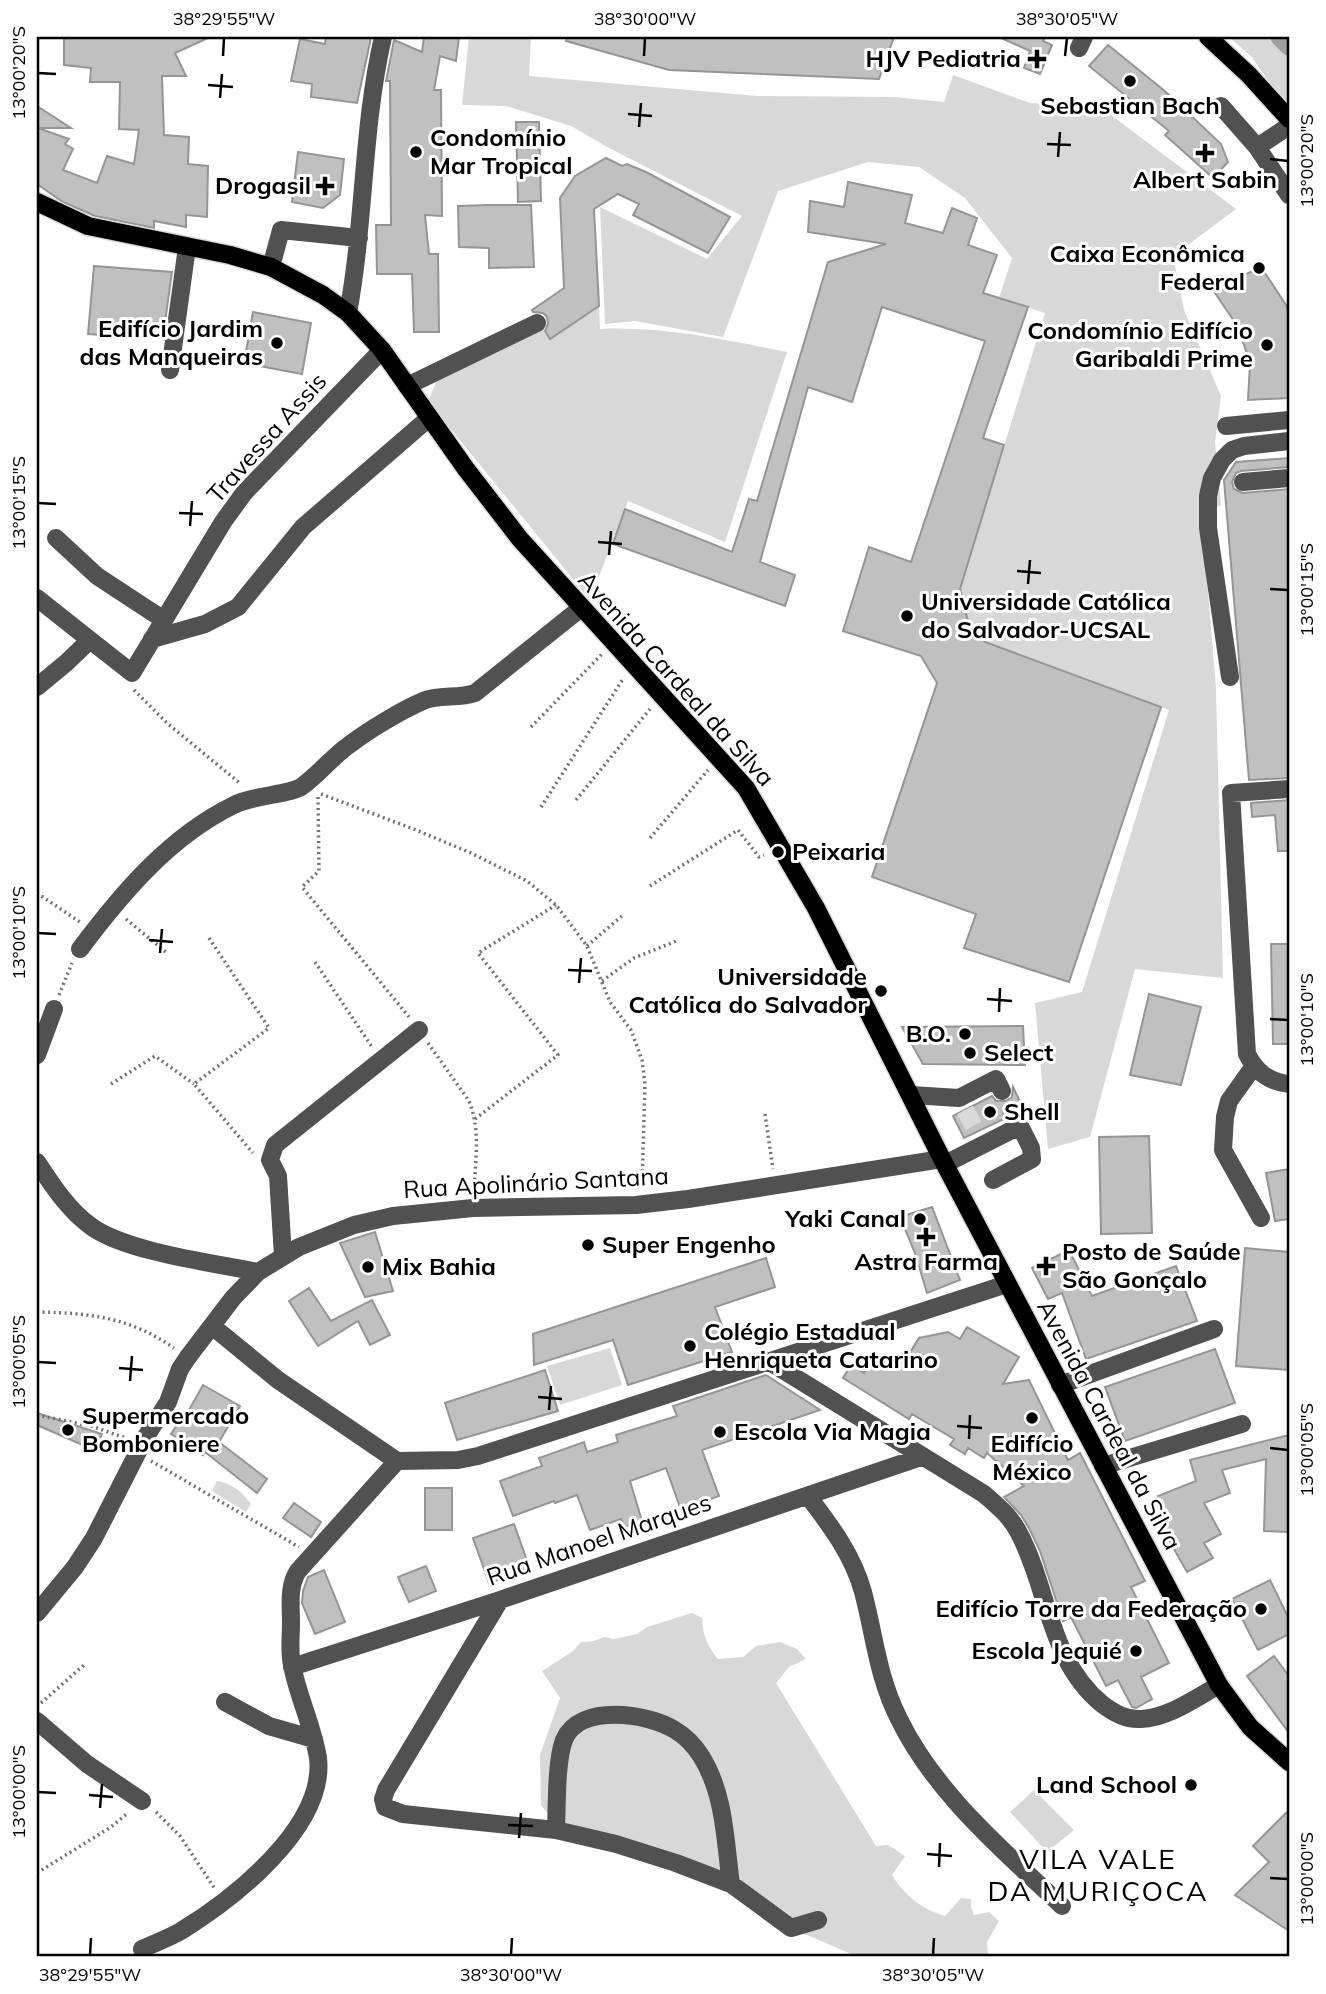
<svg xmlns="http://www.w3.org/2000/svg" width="1326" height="1994" font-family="Mulish,sans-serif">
<rect width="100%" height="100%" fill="#fff"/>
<!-- green -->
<path fill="#d8d8d8" d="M469,37H531L529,76L757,96L893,97L944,102L953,75L1030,103L1099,106L1236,209L1173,256L1184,310L1221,396L1215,442L1221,506L1201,508L1216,688L1223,978L1135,969L1090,1137L1048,1149L1035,1003L1082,992L1169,710L985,642L969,625L960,589L1045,313L999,298L1012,258L965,198L919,167L868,162L778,191L723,337L635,321L605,324L600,207L707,259L742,216L609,148L571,126L506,106L462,105Z
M1229,37H1289V112L1252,57Z
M599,306L600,329C663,326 726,340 787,352L725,542L628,501L590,600L428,401L437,380L542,326L550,339Z
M610,1348L622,1385L560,1405L547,1366Z
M217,1481C231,1483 243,1492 251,1504L246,1512L212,1491Z
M692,1613L702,1618C703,1635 707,1646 718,1659L743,1657L756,1646L780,1642L797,1649L806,1659L789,1667L776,1683L876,1846L888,1845L905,1856L892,1875C903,1894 923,1910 945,1916L961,1898L971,1899V1907L974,1915L989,1912L999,1921L987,1942L988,1957H858L791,1928L739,1890L556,1825L541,1805L540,1755L560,1698L542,1671L573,1651L581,1642L594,1641L604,1637L614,1639L637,1634L647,1627Z
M1034,1790L1074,1830L1047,1852L1010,1812Z"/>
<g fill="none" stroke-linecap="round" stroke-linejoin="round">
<!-- canal -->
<path stroke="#9f9f9f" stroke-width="19" d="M1280,37L1289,46"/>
</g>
<!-- building -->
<path fill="#c0c0c0" stroke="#959595" stroke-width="2" d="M64,37H210L175,53L186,76H162L164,135L189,137L188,164L208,166L207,217L186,215V227L154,221V228L95,216L63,202L37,184V106L71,128H38L69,139L65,144L73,149L63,170L97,183L107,156L134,164L139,130L119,129L120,82H90L91,68L64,65Z
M326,37L371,38L357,103L311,97L312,84L291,81L300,39L325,44Z
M424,37H459L456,61L440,56L434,90H441L442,216L425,215L429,254H438L439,332H414L412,274H377L376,225H391L390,81H386L394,40L422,52Z
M567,37H894L879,79L669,70L566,41Z
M999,37H1045L1043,41L1052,45L1040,74L1024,68L1030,51Z
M1108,45L1166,92L1221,144L1228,162L1213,178L1165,135L1169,131L1089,66Z
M516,122H539L541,201L518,202Z
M298,152L344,159L340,195L323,208L292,202Z
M606,158L622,166L627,164L646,172L730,217L708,253L633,215L639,204L618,194L594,209L599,306L550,339L545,331L548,324L547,317L543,313L533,312L532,310L564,288L560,198L575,176Z
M848,182L912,195L905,223L943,233L952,208L977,218L968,245L997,255L983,293L1028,307L983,438L1004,445L960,589L969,625L985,642L1161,707L1069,982L964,948L976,914L872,877L937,683L921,656L843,631L869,547L911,562L985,341L882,307L852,402L808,387L760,562L795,575L785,606L613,544L625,509L732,552L749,499L757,501L828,262L886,244L808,232L810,201L844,207Z
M489,205H531L534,267L489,268V248L459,247L458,206Z
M94,266L172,272L164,329L127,326V337L88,334Z
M1261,267L1286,305L1289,316V398L1248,400L1250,363L1238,327L1213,290Z
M253,312L311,323L302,374L244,363Z
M1289,458V467L1241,471L1236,473L1232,482L1234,489L1243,493L1289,489V778L1249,780L1224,480L1236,462Z
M1289,800V851H1278L1275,815L1252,817L1251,803Z
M1271,944H1289V1044H1273Z
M1149,994L1201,1007L1181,1085L1130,1075Z
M1023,1026L1025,1065L923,1064L902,1027Z
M1013,1087L1022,1106L1015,1103L1008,1104L1003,1113L1004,1119L964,1138L953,1116L992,1096L996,1101H1006L1012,1097Z
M1149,1136L1152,1233L1101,1234L1099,1137Z
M1289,1169V1219L1275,1221L1266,1173Z
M932,1207L960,1280L927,1293L915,1253L900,1217Z
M375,1232L393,1291L365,1297L340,1243Z
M1245,1248L1289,1252V1370L1236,1366Z
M1069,1250L1092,1296L1176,1266L1197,1321L1086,1359L1062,1293L1048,1299L1032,1268Z
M766,1258L775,1287L715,1307L732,1352L628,1385L613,1340L534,1365L533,1334Z
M309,1288L331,1321L372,1300L390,1335L370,1345L358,1321L318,1346L289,1301Z
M967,1327L1019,1357L1003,1384L1029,1380L1068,1460L1080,1453L1145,1581L1131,1587L1169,1663L1141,1677L1152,1699L1136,1708L1132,1707L1118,1680L1106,1686L1071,1617L1063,1621L1040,1551L1029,1528L1021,1515L1004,1497L1024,1486L987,1453L984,1458L968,1448L965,1454L950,1445L954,1439L912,1414L909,1419L843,1378L851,1365L864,1373L873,1356L888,1366L894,1356L904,1362L919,1338L948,1332L960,1339Z
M1215,1349L1235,1403L1125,1441L1105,1387Z
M545,1370L558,1411L457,1440L445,1403Z
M766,1375L820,1410L702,1450L719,1496L681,1510L666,1468L630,1481L642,1521L624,1527L621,1519L590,1530L577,1495L555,1503L554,1501L513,1516L500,1481L542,1466L539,1458L584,1442L587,1452L618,1442L616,1435L677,1416L673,1406Z
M203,1385L240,1406L219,1442L267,1479L257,1493L205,1452L203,1455L171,1434L183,1416L185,1417Z
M37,1413L102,1434L94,1450L37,1425Z
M1289,1435L1288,1532L1264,1531L1266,1459L1222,1470L1230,1493L1204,1503L1221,1534L1204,1543L1213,1558L1187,1572L1162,1528L1169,1525L1158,1496L1196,1481L1190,1460Z
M425,1488H452V1530H425Z
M294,1503L321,1522L311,1537L283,1518Z
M514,1524L530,1569L489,1583L473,1538Z
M426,1566L436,1591L409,1602L398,1577Z
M324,1570L345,1622L315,1634L302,1603L303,1591L308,1577Z
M1270,1580L1289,1619V1634L1258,1650L1232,1599Z
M1274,1656L1289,1676V1733L1247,1676Z
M1289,1810V1931L1235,1895L1269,1862L1253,1846Z"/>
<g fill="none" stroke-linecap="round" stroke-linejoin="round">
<!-- minor-tunnel -->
<path stroke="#d9d9d9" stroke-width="18" stroke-dasharray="18 9" stroke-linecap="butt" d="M965,1110L977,1132"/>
<!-- major casing -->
<g stroke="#dbdbdb" stroke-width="21">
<path id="major" d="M1208,37L1249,75L1289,119
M37,202L88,226L230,255L271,267L323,295L348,313L382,350L466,469L520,539L746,788L816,908L942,1159L1219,1685L1250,1727L1289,1762"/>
</g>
<!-- path -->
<path stroke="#737373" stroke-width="3.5" stroke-dasharray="2 3.5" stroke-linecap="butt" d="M134,690L168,724L241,784
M531,727L602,654
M321,794L416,830L471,853L527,881L556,905L587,946L610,1002L631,1030L642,1060L645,1084L642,1186
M318,797L319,871L302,887L409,1017
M576,800L650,709
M541,807L623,679
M650,838L708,770
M650,886L738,830L759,857L764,855
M37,893L80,922
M126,919L167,953
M209,938L269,1028L194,1084L253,1153
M587,946L623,915
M315,962L372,1047
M602,981L634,958L679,940
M59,995L72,963
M428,1043L469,1101C481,1130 475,1162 474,1192
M111,1084L155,1056L194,1084
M765,1114L773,1169
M475,1119L558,1055L478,953L556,905
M37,1312C90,1313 129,1317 174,1348
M37,1415L91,1426L126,1438
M151,1461L299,1547
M41,1703L84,1665
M156,1812L180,1836L215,1889
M37,1873L111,1827L128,1813
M1282,1957L1289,1954"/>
<!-- minor -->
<path stroke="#515151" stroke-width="18" d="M1079,48L1084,37
M1221,106L1257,147L1289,195
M1257,147L1289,126
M271,267L281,230L359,238
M348,313C365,222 362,128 383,37
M170,370L187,247
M407,386L537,323
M1226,426L1289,420
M1243,482L1289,478
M56,538L97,576L164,620
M37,598L90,640
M152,639L205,624L238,607L303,527L429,418
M1230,677L1208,528V496L1212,478L1222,460L1232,450L1244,446L1289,441
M37,687L66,663L90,640L132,673L223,522L244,493L382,350
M1289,789L1231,793L1247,1054C1256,1072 1269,1082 1289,1084
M80,949C122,893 170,836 234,805C253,795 288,795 301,787C318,775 332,757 349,745C369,730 400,711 423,701C439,694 458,699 475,693L581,608
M37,1055L54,1009
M1254,1066L1229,1101L1225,1117L1223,1150L1261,1218
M911,1095L959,1098L996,1079L1002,1091
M37,1162C52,1185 69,1211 92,1227C127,1252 214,1263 258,1272
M945,1164L1020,1126L1014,1114
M993,1180L1032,1159L1031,1148L1020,1126
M283,1256L278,1176L270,1160L275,1145L419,1030
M212,1326L278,1380L397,1461
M770,1362L984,1494C998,1506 1011,1517 1019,1533C1049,1590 1049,1661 1102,1704C1114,1713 1126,1720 1141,1719C1168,1718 1196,1698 1219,1685
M1060,1385L1214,1329
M397,1461L458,1460L478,1456L1007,1284
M1103,1466L1242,1424
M808,1496C830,1525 853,1555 863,1592C875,1637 877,1675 899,1719C935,1793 1003,1850 1062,1906
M500,1600L386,1790L383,1799L385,1807L403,1814L556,1830L616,1844L676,1863L731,1884L791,1928L818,1920
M37,1613L75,1567L94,1538L145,1438L168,1402L180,1369L188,1357L233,1298L258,1272L299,1247L354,1225L393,1216L473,1208L636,1205L688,1199L942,1159
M292,1667L500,1600L921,1457
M225,1702L269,1726L314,1739
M37,1721L87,1764L142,1801
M556,1830C557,1806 556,1761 564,1740C579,1703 648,1713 675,1730C685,1736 694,1745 701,1756C725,1794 725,1841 731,1884
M142,1949C155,1943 169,1938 181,1931C233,1899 326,1827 318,1758C313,1726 298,1697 292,1665C289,1651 291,1637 291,1623C291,1605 288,1586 298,1571L397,1461"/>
<!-- major -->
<use href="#major" stroke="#000" stroke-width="18"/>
</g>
<!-- ticks -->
<path fill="none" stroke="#000" stroke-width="2.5" d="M223,56L224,38M644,56L645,38M1065,56L1067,38M38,73L56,74M208,85L233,87M220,98L222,74M628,114L652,116M639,127L641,103M1047,144L1071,145M1058,157L1060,132M1270,159L1288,161M38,503L56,504M179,513L203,514M190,526L192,501M598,542L622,544M609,555L611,531M1017,571L1041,573M1028,584L1030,560M1270,589L1288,590M38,933L56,934M149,940L173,942M160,953L162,929M568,970L592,971M579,983L581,958M987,999L1012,1001M999,1012L1000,988M1270,1019L1288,1020M38,1362L56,1363M119,1368L143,1370M130,1381L132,1356M538,1397L562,1399M549,1410L551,1386M957,1426L982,1428M969,1439L970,1415M1270,1448L1288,1450M38,1792L56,1793M89,1795L113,1797M100,1808L102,1784M508,1825L533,1826M519,1838L521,1813M927,1854L952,1856M939,1867L940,1843M1270,1878L1288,1879M90,1955L91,1938M511,1955L512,1938M933,1955L934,1938"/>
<!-- markers -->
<g fill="#000" stroke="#fff" stroke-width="2.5">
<path d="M1033.5 48.5h7v7h7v7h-7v7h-7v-7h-7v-7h7z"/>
<circle cx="1130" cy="81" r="7"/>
<circle cx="416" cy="152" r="7"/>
<path d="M1201.5 142.5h7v7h7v7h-7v7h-7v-7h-7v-7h7z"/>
<path d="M321.5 175.5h7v7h7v7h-7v7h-7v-7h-7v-7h7z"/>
<circle cx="1259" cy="268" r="7"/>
<circle cx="277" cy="343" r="7"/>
<circle cx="1267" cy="345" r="7"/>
<circle cx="907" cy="616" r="7"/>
<circle cx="778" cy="852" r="7"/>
<circle cx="881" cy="991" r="7"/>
<circle cx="965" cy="1034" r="7"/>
<circle cx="970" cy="1053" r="7"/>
<circle cx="990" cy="1112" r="7"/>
<circle cx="920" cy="1219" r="7"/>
<path d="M922.5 1226.5h7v7h7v7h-7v7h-7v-7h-7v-7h7z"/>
<circle cx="588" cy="1245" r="7"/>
<path d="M1042.5 1255.5h7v7h7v7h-7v7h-7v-7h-7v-7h7z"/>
<circle cx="368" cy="1267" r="7"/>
<circle cx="690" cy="1346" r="7"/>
<circle cx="1032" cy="1418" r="7"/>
<circle cx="68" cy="1430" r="7"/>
<circle cx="720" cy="1432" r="7"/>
<circle cx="1261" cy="1609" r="7"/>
<circle cx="1136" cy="1651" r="7"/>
<circle cx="1191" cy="1785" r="7"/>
</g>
<g text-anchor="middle" stroke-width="6" stroke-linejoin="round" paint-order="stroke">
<!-- poi labels -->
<g font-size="24" font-weight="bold" fill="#000" stroke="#fff" text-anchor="end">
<text x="1021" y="67">HJV Pediatria</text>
<text x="1130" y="114" text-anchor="middle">Sebastian Bach</text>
<text x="430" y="146" text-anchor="start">Condomínio<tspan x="430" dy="28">Mar Tropical</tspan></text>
<text x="1205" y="188" text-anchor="middle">Albert Sabin</text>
<text x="311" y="194">Drogasil</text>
<text x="1245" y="262">Caixa Econômica<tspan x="1245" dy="28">Federal</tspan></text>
<text x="263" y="337">Edifício Jardim<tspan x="263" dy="28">das Manqueiras</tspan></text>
<text x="1253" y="339">Condomínio Edifício<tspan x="1253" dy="28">Garibaldi Prime</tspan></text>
<text x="921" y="610" text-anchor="start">Universidade Católica<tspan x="921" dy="28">do Salvador-UCSAL</tspan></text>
<text x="792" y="860" text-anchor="start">Peixaria</text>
<text x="867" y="985">Universidade<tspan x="867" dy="28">Católica do Salvador</tspan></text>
<text x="951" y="1042">B.O.</text>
<text x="984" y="1061" text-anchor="start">Select</text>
<text x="1004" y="1120" text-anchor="start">Shell</text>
<text x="906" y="1227">Yaki Canal</text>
<text x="602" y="1253" text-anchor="start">Super Engenho</text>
<text x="1062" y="1260" text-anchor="start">Posto de Saúde<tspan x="1062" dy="28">São Gonçalo</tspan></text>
<text x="926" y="1270" text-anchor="middle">Astra Farma</text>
<text x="382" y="1275" text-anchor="start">Mix Bahia</text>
<text x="704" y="1340" text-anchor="start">Colégio Estadual<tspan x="704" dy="28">Henriqueta Catarino</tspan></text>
<text x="82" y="1424" text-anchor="start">Supermercado<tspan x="82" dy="28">Bomboniere</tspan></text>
<text x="734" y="1440" text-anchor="start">Escola Via Magia</text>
<text x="1032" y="1452" text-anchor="middle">Edifício<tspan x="1032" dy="28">México</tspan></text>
<text x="1247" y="1617">Edifício Torre da Federação</text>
<text x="1122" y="1659">Escola Jequié</text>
<text x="1177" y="1793">Land School</text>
</g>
<!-- street labels -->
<g font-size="24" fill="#000" stroke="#fff">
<text transform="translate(267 438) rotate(-48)" y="8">Travessa Assis</text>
<text transform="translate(676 679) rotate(48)" y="8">Avenida Cardeal da Silva</text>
<text transform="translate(536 1183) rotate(-3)" y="8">Rua Apolinário Santana</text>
<text transform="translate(1109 1425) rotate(62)" y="8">Avenida Cardeal da Silva</text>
<text transform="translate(599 1540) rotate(-19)" y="8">Rua Manoel Marques</text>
</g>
<!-- quarter labels -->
<g font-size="28" letter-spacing="2" fill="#000" stroke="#fff">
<text x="1098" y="1869">VILA VALE<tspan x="1098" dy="32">DA MURIÇOCA</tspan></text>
</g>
</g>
<!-- border -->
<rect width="1326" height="1994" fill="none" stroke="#ffffff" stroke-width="77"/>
<rect x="38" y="38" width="1250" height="1917" fill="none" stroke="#000" stroke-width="2.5"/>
<g font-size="18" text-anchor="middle" fill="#000">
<text x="224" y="25">38°29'55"W</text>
<text x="645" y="25">38°30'00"W</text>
<text x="1067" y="25">38°30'05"W</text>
<text transform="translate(19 73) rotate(-90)" y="6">13°00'20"S</text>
<text transform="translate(1307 161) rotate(-90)" y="6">13°00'20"S</text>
<text transform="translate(19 503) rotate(-90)" y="6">13°00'15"S</text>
<text transform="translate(1307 590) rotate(-90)" y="6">13°00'15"S</text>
<text transform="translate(19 933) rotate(-90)" y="6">13°00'10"S</text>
<text transform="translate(1307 1020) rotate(-90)" y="6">13°00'10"S</text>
<text transform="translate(19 1362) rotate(-90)" y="6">13°00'05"S</text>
<text transform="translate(1307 1450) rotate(-90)" y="6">13°00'05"S</text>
<text transform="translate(19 1792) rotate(-90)" y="6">13°00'00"S</text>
<text transform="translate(1307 1879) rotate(-90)" y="6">13°00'00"S</text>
<text x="90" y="1981">38°29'55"W</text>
<text x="511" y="1981">38°30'00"W</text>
<text x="933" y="1981">38°30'05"W</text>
</g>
</svg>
